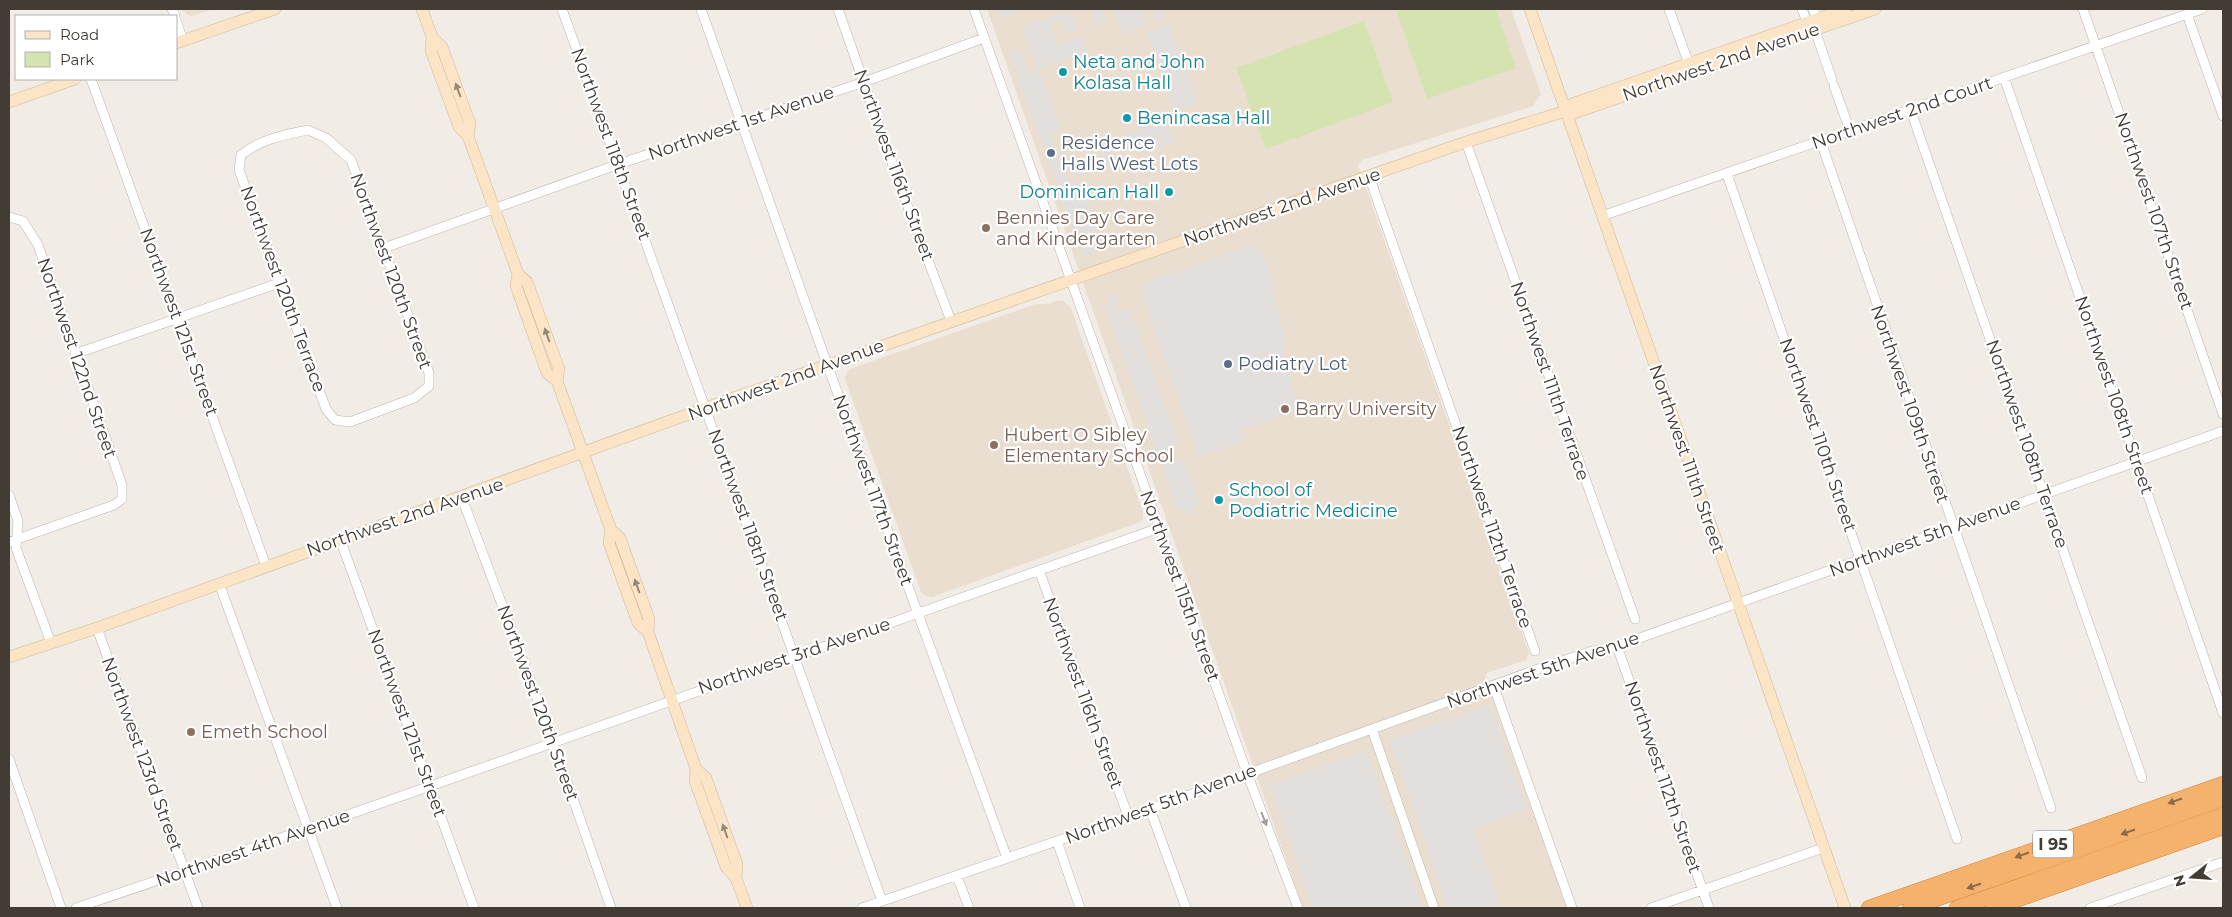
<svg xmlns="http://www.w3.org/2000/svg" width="2232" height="917" font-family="Montserrat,sans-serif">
<rect width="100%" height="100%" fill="#f1ece5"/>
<!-- education -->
<path fill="#eaded0" d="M182,9H214L191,16L186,14Z
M987,9H1511L1541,94L1533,106L1362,160L1358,165L1529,653L1526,660L1487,673L1485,678L1567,908H1303Z
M1059,300L1064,301L1071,308L1143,512V518L1140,522L932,597L926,596L921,592L845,379L847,372L850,369L1036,304H1049Z"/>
<!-- green -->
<path fill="#d5e3b0" d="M1396,9H1496L1516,68L1427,99Z
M1364,21L1393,102L1266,149L1236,68Z"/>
<!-- parking -->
<path fill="#e2dfdd" d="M991,9H1025L1002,17L1000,11L993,14Z
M1090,9H1102L1106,21L1096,25Z
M1114,9H1140L1147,26L1123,35Z
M1151,9H1164L1166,17L1155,21Z
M1071,13L1077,30L1066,34L1060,21L1050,24L1058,46L1083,37L1088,51L1037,69L1023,27L1058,14L1063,16Z
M1169,24L1197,103L1174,111L1147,32Z
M1020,49L1029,73L1039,70L1060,129L1050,133L1069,183L1080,179L1104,249L1083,256L1009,53Z
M1166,120L1174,142L1140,154L1136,143L1126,146L1123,136Z
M1112,139L1116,150L1106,153L1110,165L1078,176L1074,164L1104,154L1101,143Z
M1255,244L1258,253L1262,252L1274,286V297L1282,319L1279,320L1286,341L1283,342L1298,410L1243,429L1247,440L1199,457L1142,295L1146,293L1142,284Z
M1116,293L1120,303L1115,305L1118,313L1130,309L1178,443L1167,447L1172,462L1183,459L1200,505L1194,508L1195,513L1187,515L1184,509L1178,511L1105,305L1111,302L1109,296Z
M1490,705L1527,810L1473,829L1501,908H1448L1390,740Z
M1367,750L1423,908H1313L1270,785Z"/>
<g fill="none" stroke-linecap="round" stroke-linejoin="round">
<!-- street casing -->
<g stroke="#bfb5ac" stroke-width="10">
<path id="street" d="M172,9L175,16
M562,9L882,901
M701,9L827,364L1007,858
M838,9L903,194L951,321
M974,9L1247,773L1298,908
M1669,9L1690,67
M1802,9L1807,22L1815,30L1832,80
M1813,9L1817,19L1816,25
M2083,9L2223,414
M2187,14L2223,116
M176,20L183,41
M2004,77L2223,713
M91,79L266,566
M1834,86L1850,131
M1911,111L2142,778
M308,130L326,138L351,160L429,373V386L414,398L350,422L335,420L326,409L239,170L241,155C261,139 283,135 308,130Z
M1466,142L1635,619
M1821,142L2051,808
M1727,174L1957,839
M1369,176L1535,651
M1602,216L2202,9
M9,217L23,221L38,245L122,485V499L114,505L9,542
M384,248L619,164L864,82L984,38
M75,354L279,283
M9,495L18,521L16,548L51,643
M462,498L553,741L611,908
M340,539L474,908
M1039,570L1128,816
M219,583L337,908
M97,628L198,908
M1617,646L1709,908
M1494,687L1572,908
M1372,729L1434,908
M9,759L61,908
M1150,809L1186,908
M1057,841L1080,908
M957,876L969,908
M76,908C438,786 798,655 1159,528
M862,908L1150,809L1541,668L1589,652L1617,646L2223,431
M1651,908L1823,848
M2090,908L2223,862"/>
</g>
<!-- secondary casing -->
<g stroke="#d2ba9a" stroke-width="12">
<path id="secondary" d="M422,9L432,37L431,51L459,127L468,136L518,274L516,286L547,373L557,381
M1530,9L1845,908
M432,37L442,47L470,124L468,136
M176,43L275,9
M9,102L75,79
M1566,111L1574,113L1875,9
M518,274L527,282L559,369L557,381L611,530L609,543L638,623L648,632
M611,530L620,538L649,619L648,632L696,769L706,778L737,864L736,878
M9,657L97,628L739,396L1466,142L1566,111L1572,104L1846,9
M696,769L695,781L726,867L736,878L747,908"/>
</g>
<!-- highway casing -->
<g stroke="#d3843e" stroke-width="16">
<path id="highway" d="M1869,908L2223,784
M1910,908L2223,799
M1957,908L2223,815
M1993,908L2223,827"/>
</g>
<!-- street -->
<use href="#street" stroke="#fff" stroke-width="9"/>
<!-- secondary -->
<use href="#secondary" stroke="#fbe5c6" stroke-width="11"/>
<!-- highway -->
<use href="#highway" stroke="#f4b26d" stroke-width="15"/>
</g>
<!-- one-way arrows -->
<defs><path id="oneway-solid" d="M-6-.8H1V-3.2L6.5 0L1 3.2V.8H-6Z" transform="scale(1.25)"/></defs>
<g fill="#968876">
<use href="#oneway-solid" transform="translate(458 90) rotate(-110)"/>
<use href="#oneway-solid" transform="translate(547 335) rotate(-110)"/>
<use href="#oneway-solid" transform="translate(637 586) rotate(-110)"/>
<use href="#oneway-solid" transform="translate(725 831) rotate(-110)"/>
</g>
<g fill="#8a6b4b">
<use href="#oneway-solid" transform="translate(2175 801) rotate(161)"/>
<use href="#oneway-solid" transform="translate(2128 832) rotate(161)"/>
<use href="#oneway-solid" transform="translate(2022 855) rotate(161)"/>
<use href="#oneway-solid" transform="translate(1974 886) rotate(161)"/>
</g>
<use fill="#a19e9a" href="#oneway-solid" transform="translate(1264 819) rotate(69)"/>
<!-- markers -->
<g fill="#0f9aa8" stroke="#fff" stroke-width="2">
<circle cx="1063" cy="72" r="5"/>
<circle cx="1127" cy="118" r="5"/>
<circle cx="1169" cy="192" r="5"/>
<circle cx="1219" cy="500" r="5"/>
</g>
<g fill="#5c6f8a" stroke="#fff" stroke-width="2">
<circle cx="1051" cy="153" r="5"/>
<circle cx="1228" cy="364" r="5"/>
</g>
<g fill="#8d6e63" stroke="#fff" stroke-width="2">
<circle cx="986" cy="228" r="5"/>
<circle cx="1285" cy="409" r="5"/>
<circle cx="994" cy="445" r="5"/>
<circle cx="191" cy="732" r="5"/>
</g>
<g text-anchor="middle" stroke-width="4.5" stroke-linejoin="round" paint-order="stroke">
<!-- shield labels -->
<rect fill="#fff" stroke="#7b7672" stroke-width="1" x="2033" y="830.5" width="40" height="27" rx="4"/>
<g font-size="16" font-weight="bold" fill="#433c35">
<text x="2053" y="850">I 95</text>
</g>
<!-- culture labels -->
<g font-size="18" fill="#0d838f" stroke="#fff" text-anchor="start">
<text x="1073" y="68">Neta and John<tspan x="1073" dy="21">Kolasa Hall</tspan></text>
<text x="1137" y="124">Benincasa Hall</text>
<text x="1159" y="198" text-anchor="end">Dominican Hall</text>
<text x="1229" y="496">School of<tspan x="1229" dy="21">Podiatric Medicine</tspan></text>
</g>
<!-- street labels -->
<g font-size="18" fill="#433c35" stroke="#fff">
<text transform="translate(1721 62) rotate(-19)" y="6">Northwest 2nd Avenue</text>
<text transform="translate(1902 113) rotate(-19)" y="6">Northwest 2nd Court</text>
<text transform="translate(741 123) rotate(-19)" y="6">Northwest 1st Avenue</text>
<text transform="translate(611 144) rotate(70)" y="6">Northwest 118th Street</text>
<text transform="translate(894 165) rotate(70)" y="6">Northwest 116th Street</text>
<text transform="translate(1282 207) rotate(-19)" y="6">Northwest 2nd Avenue</text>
<text transform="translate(2154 211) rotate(71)" y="6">Northwest 107th Street</text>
<text transform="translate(391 271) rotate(70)" y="6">Northwest 120th Street</text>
<text transform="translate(283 289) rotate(70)" y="6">Northwest 120th Terrace</text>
<text transform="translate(179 322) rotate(70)" y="6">Northwest 121st Street</text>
<text transform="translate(77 358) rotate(71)" y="6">Northwest 122nd Street</text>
<text transform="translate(786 380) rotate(-20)" y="6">Northwest 2nd Avenue</text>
<text transform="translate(1550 381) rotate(71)" y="6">Northwest 111th Terrace</text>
<text transform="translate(2114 395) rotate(71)" y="6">Northwest 108th Street</text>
<text transform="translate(1910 404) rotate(71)" y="6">Northwest 109th Street</text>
<text transform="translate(1818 435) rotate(71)" y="6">Northwest 110th Street</text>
<text transform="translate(2027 444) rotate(71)" y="6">Northwest 108th Terrace</text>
<text transform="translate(1687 459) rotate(71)" y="6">Northwest 111th Street</text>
<text transform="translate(873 490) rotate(70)" y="6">Northwest 117th Street</text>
<text transform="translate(405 517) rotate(-19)" y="6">Northwest 2nd Avenue</text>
<text transform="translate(748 525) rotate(70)" y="6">Northwest 118th Street</text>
<text transform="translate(1492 527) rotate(71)" y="6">Northwest 112th Terrace</text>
<text transform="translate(1925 537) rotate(-20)" y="6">Northwest 5th Avenue</text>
<text transform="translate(1180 586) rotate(70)" y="6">Northwest 115th Street</text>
<text transform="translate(794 656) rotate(-19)" y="6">Northwest 3rd Avenue</text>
<text transform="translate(1543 670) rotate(-19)" y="6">Northwest 5th Avenue</text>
<text transform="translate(1083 693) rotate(70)" y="6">Northwest 116th Street</text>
<text transform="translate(538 703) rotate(70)" y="6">Northwest 120th Street</text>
<text transform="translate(407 723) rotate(70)" y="6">Northwest 121st Street</text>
<text transform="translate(142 754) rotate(70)" y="6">Northwest 123rd Street</text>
<text transform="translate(1663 777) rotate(71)" y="6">Northwest 112th Street</text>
<text transform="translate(1161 804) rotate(-20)" y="6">Northwest 5th Avenue</text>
<text transform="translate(253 848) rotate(-19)" y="6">Northwest 4th Avenue</text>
</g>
<!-- service labels -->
<g font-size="18" fill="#4e5e75" stroke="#fff" text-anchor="start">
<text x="1061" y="149">Residence<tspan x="1061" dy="21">Halls West Lots</tspan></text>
<text x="1238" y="370">Podiatry Lot</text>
</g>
<!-- education labels -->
<g font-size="18" fill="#785e54" stroke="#fff" text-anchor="start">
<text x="996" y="224">Bennies Day Care<tspan x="996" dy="21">and Kindergarten</tspan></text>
<text x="1295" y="415">Barry University</text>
<text x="1004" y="441">Hubert O Sibley<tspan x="1004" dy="21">Elementary School</tspan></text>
<text x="201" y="738">Emeth School</text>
</g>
</g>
<!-- border -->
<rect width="2232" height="917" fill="none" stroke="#433c35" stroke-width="20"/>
<!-- legend -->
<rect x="15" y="15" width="162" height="65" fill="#ffffff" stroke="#b4b1ae"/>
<rect x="25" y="31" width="25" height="8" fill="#fbe5c6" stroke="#b4b1ae"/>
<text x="60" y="40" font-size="15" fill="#433c35">Road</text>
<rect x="25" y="52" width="25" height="15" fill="#d5e3b0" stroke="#b4b1ae"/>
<text x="60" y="65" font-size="15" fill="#433c35">Park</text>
<!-- north arrow -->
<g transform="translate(2192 877) rotate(253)" stroke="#ffffff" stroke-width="4" paint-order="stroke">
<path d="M0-4L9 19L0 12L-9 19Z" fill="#433c35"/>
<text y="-8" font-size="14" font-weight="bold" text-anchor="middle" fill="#433c35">N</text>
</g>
</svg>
